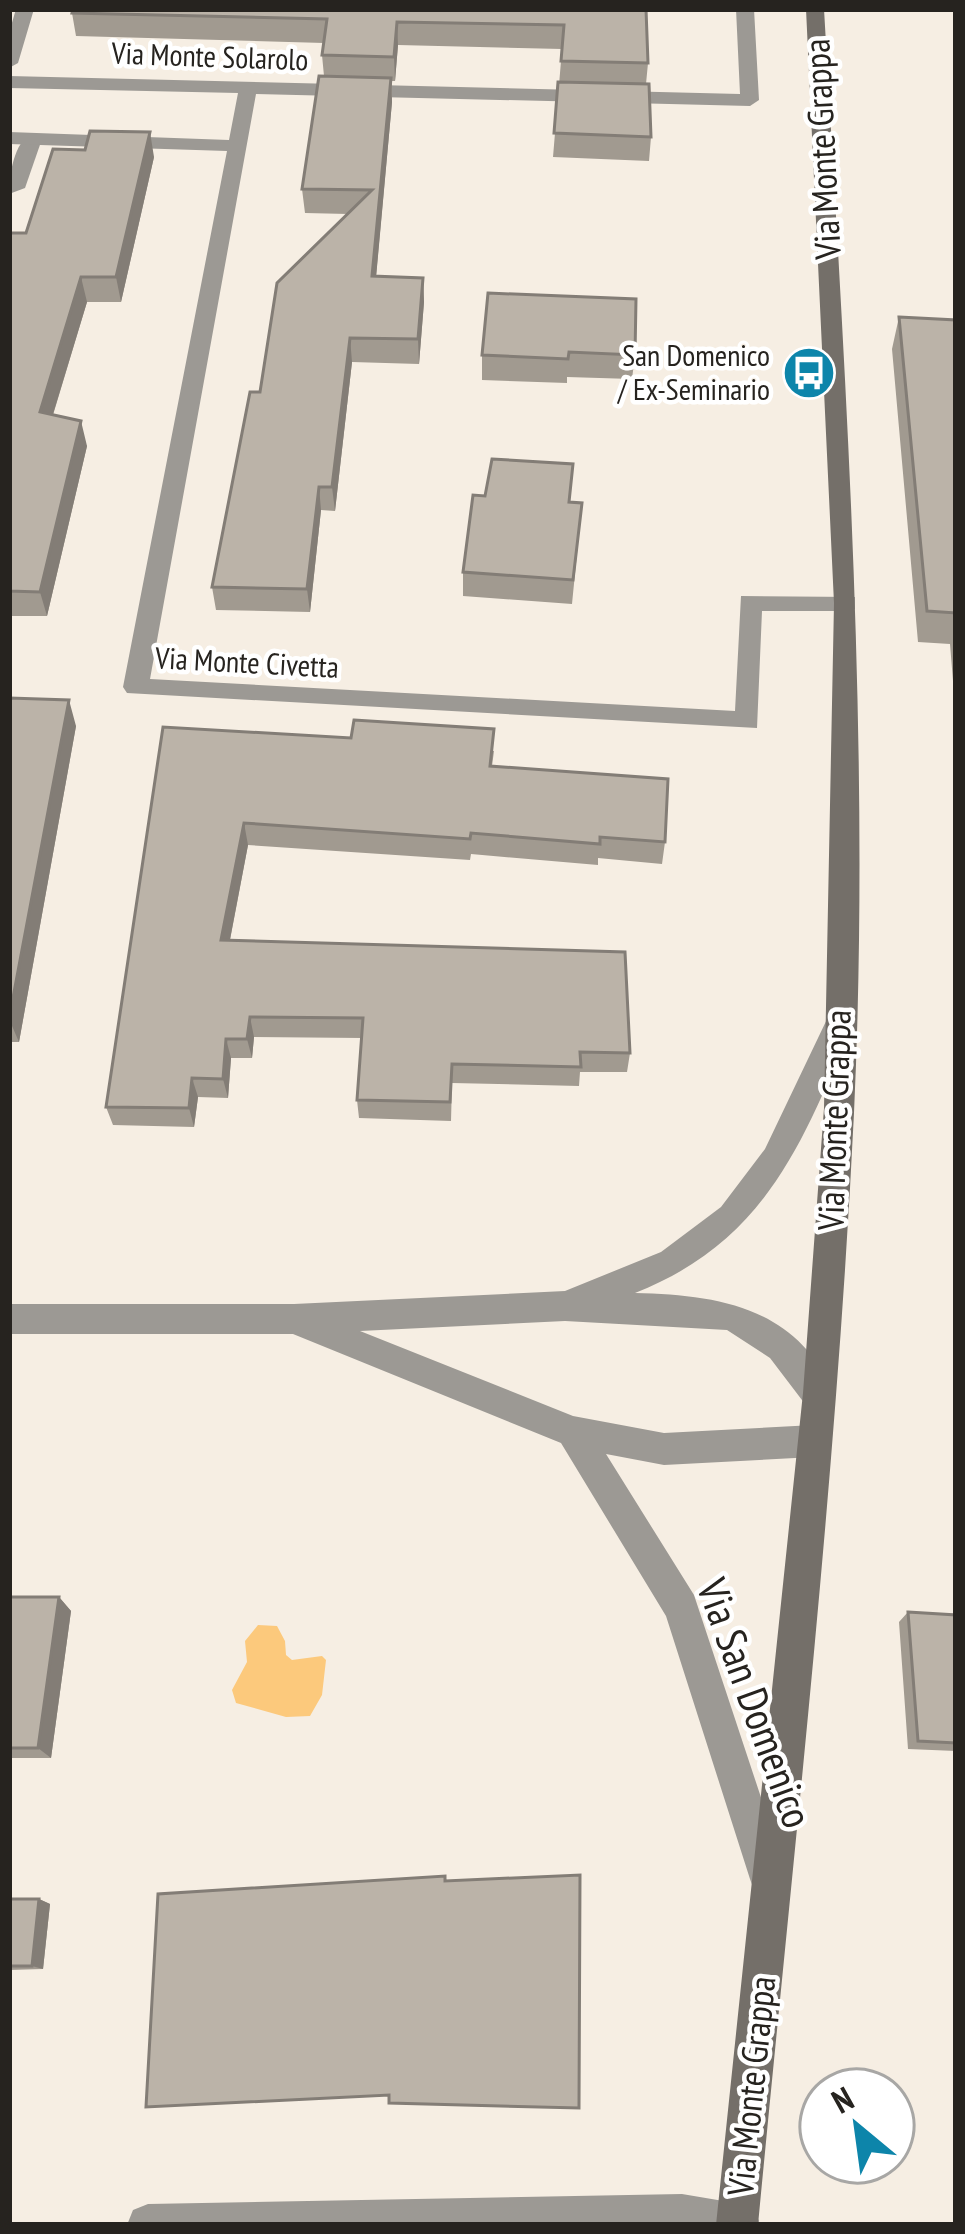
<svg xmlns="http://www.w3.org/2000/svg" width="965" height="2234" font-family="'PT Sans Narrow',sans-serif">
<rect width="100%" height="100%" fill="#f6eee3"/>
<!-- water -->
<path fill="#fcc97c" d="M258,1625L277,1626L285,1641L286,1655L292,1660L322,1656L326,1660L322,1695L310,1716L286,1717L236,1703L232,1690L247,1662L245,1641Z"/>
<g fill="none" stroke-linecap="round" stroke-linejoin="round">
<!-- service -->
<path fill="#9c9994" fill-rule="evenodd" d="M32,133L42,139L25,188L9,194C9,175 14,142 32,133Z"/>
<!-- minor -->
<path fill="#9c9994" fill-rule="evenodd" d="M16,9H34L18,63L9,68V33Z
M736,9H754L759,100L750,106L256,94L150,679L735,711L741,596L855,597V609L846,611H762L757,728L127,693L123,687L227,151L9,144V132L229,140L238,93L9,88V76L740,94Z
M839,1011L849,1015L853,1023C803,1143 765,1242 635,1293C719,1295 796,1307 834,1393L829,1404L817,1409L805,1404L770,1358L727,1330L565,1321L360,1331L573,1416L664,1433L814,1425L826,1430L831,1441L826,1452L814,1457L664,1465L606,1454L694,1595L788,1879L783,1893L769,1898L755,1893L750,1879L666,1616L561,1443L293,1334H9V1304H294L565,1291L661,1252L721,1207L765,1149L829,1015Z
M682,2194L753,2206L759,2221L758,2225H127L133,2210L148,2204Z"/>
<!-- secondary -->
<path fill="#746f69" fill-rule="evenodd" d="M806,9H824C845,377 871,745 854,1113C836,1484 793,1855 758,2225H716L803,1393L824,1108L834,603Z"/>
</g>
<!-- wall -->
<path fill="#a19a90" d="M646,9L648,63L646,84L651,137L649,161L553,157L562,49L398,45L395,81H392V102L376,276L423,278L424,302L419,364L352,362L335,511L321,510L310,612L216,610L212,587L260,392L348,214L305,213L302,189L324,76L322,55L324,43L76,36L72,13Z
M154,157L121,302H87L53,415L87,446L47,616H9V233H26Z
M488,293L635,355L632,379L567,377V383L482,380V355Z
M899,317L956,320V718L950,644L918,642L892,349Z
M570,502L582,503L572,604L463,596V572Z
M9,698L76,726L19,1042H9Z
M163,727L494,751L492,766L665,842L662,864L598,858V865L471,854L470,860L248,845L230,940L630,1053L627,1072H580L579,1086L452,1083L451,1121L359,1118L357,1100L362,1038L254,1037L252,1058H231L228,1098L198,1097L194,1127L113,1125L106,1107Z
M9,1597H59L71,1611L51,1758H9Z
M908,1612L956,1615V1751L908,1749L899,1622Z
M9,1899H39L50,1904L43,1969L9,1970Z"/>
<!-- shaded-wall -->
<path fill="#837d76" d="M397,22L398,45L395,81L394,57Z
M391,78L392,102L374,300L372,276Z
M150,132L154,157L121,302L116,277Z
M81,277L87,302L46,437L40,412Z
M423,278L424,302L419,364L418,339Z
M350,338L352,362L335,511L332,487Z
M81,421L87,446L47,616L40,592Z
M319,487L321,510L310,612L307,589Z
M69,700L76,726L19,1042L9,1019Z
M244,823L248,845L226,960L221,940Z
M250,1017L254,1037L252,1058L247,1039Z
M226,1039L231,1058L228,1098L223,1079Z
M192,1078L198,1097L194,1127L189,1108Z
M59,1597L71,1611L51,1758L38,1748Z
M39,1899L50,1904L43,1969L32,1966Z"/>
<!-- building -->
<path fill="#bbb3a8" stroke="#837d76" stroke-width="3" d="M73,9H646L648,63L561,61L564,25L397,22L394,57L322,55L327,19L72,13Z
M319,76L391,78L372,276L423,278L418,339L350,338L332,487H319L307,589L212,587L250,392H260L277,283L372,190L302,189Z
M558,82L649,84L651,137L554,133Z
M90,131L150,132L116,277H81L40,412L81,421L40,592L9,591V233H26L53,149L85,150Z
M488,293L636,299L635,355L569,352L568,359L482,355Z
M899,317L956,320V613L927,611Z
M492,459L573,464L569,502L582,503L573,580L463,572L473,495L485,496Z
M9,698L69,700L9,1019Z
M354,720L494,729L490,766L668,779L665,842L600,837V844L471,833L470,839L244,823L221,940L625,952L630,1053L580,1052L581,1067L452,1064L450,1102L357,1100L363,1018L250,1017L247,1039H226L223,1079L192,1078L189,1108L106,1107L163,727L351,738Z
M9,1597H59L38,1748H9Z
M908,1612L956,1615V1743L918,1741Z
M580,1875L579,2108L389,2103V2095L146,2107L158,1894L445,1876V1881Z
M9,1899H39L32,1966H9Z"/>
<!-- icons -->
<defs>
<g id="bus-disc" transform="scale(2.7)"><circle r="9.5" fill="#0d85aa" stroke="#fff"/><path d="M-5-6H5V4H4V6H2V4H-2V6H-4V4H-5ZM-3.5-4V0h7V-4ZM-3.5 1.2v1.5H-2V1.2ZM2 1.2v1.5H3.5V1.2Z" fill="#fff"/></g>
</defs>
<g fill-rule="evenodd">
<use href="#bus-disc" x="809" y="373"/>
</g>
<g text-anchor="middle" stroke-width="9" stroke-linejoin="round" paint-order="stroke">
<!-- far-street labels -->
<g font-size="30" fill="#26231f" stroke="#fff">
<text transform="translate(210 57) rotate(2)" y="10">Via Monte Solarolo</text>
<text transform="translate(247 663) rotate(3)" y="10">Via Monte Civetta</text>
</g>
<!-- far-poi labels -->
<g font-size="30" fill="#26231f" stroke="#fff" text-anchor="end">
<text x="770" y="366">San Domenico<tspan x="770" dy="34">/ Ex-Seminario</tspan></text>
</g>
<!-- street labels -->
<g font-size="36" fill="#26231f" stroke="#fff">
<text transform="translate(822 149) rotate(-93)" y="13">Via Monte Grappa</text>
<text transform="translate(834 1120) rotate(-88)" y="13">Via Monte Grappa</text>
<text transform="translate(751 2086) rotate(-84)" y="13">Via Monte Grappa</text>
</g>
<!-- near-street labels -->
<g font-size="42" fill="#26231f" stroke="#fff">
<text transform="translate(755 1703) rotate(70)" y="15">Via San Domenico</text>
</g>
</g>
<!-- border -->
<rect width="965" height="2234" fill="none" stroke="#26231f" stroke-width="24"/>
<!-- north arrow -->
<g transform="translate(857 2126) rotate(331)"><circle r="57" fill="#ffffff" stroke="#a8a7a5" stroke-width="3"/>
<path d="M0-9L21 45L0 30L-21 45Z" fill="#0d85aa"/>
<text y="-18" font-size="33" font-weight="bold" text-anchor="middle" fill="#26231f">N</text>
</g>
</svg>
